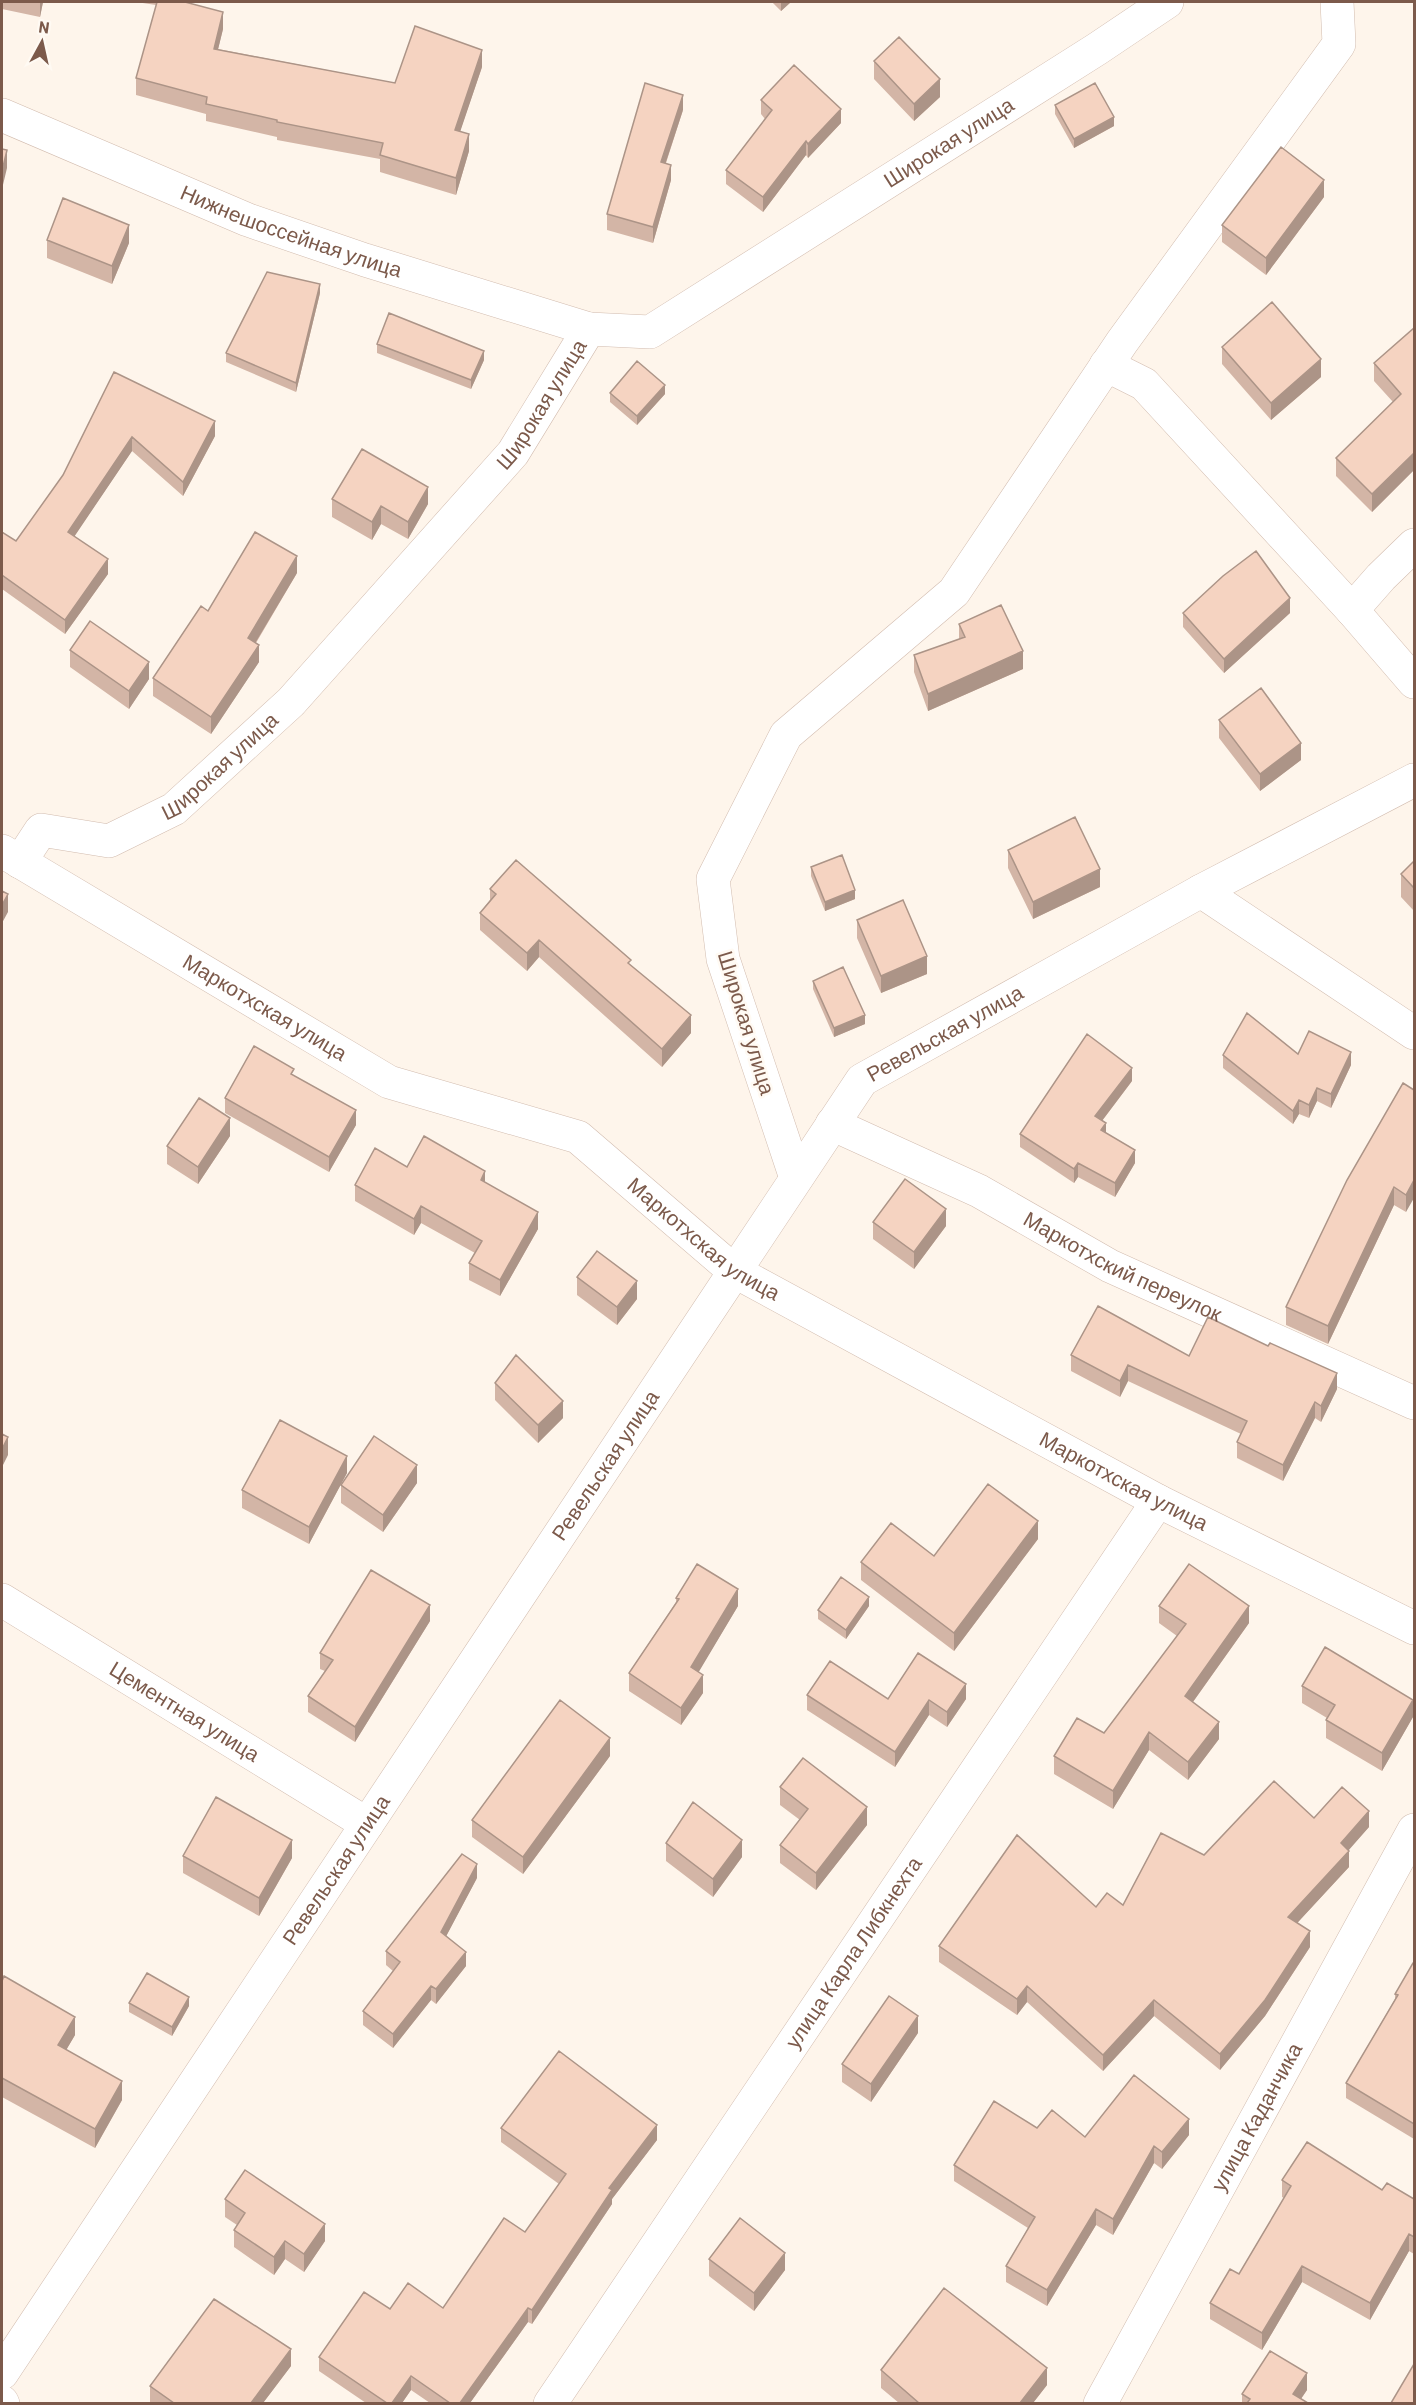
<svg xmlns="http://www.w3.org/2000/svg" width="1416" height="2405" font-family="Barlow,sans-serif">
<rect width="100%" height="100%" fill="#fef5eb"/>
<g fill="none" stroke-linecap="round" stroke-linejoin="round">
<!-- minor casing -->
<g stroke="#d2bcaf" stroke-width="34">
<g id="minor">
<path id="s1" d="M2,115L248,220L365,260L589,329"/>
<path d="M1106,365L1144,384L1352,610L1414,682"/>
<path d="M1352,610L1381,577L1414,545"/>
<path id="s2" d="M2,851L389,1082L578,1137L734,1271L1158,1501L1414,1628"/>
<path id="s3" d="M20,862L41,830L109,841L174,809L291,702L513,453L589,329L650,332L1097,49L1167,2"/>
<path d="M1201,891L1414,1033"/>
<path id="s4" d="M832,1124L979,1191L1110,1266L1414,1403"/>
<path d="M796,1178L723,959L713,879L786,735L954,592L1122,342L1339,44L1337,2"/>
<path id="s5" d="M2,1600L367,1824"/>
<path id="s6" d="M2,2373L862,1080L1201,891L1414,780"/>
<path d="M2,2402L3,2404"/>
<path id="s7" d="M550,2404L1158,1501"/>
<path id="s8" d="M1100,2404L1414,1830"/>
</g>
</g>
<!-- minor -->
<use href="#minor" stroke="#fff" stroke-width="33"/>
</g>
<!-- wall -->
<path fill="#d3b5a6" d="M2,2H43L40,17L2,9Z
M136,2H185L223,29L218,49L395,83L482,67L460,131L469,151L456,195L380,172V159L277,140V137L206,121V114L136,95V78L156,5Z
M772,2H791L781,11Z
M874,61L940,97L914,121L874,79Z
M761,100L841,123L808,158L806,155L763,212L726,184V170L765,119L761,114Z
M1055,105L1114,126L1074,148L1055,114Z
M683,110L666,163L671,180L653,243L607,230V214Z
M1324,197L1266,275L1222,242V225Z
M47,240L129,243L112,284L47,258Z
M320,293L296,392L226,362V353Z
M1414,329V470L1372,512L1336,476V458L1393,402L1374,381V363Z
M377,344L484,360L471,389L377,353Z
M1222,347L1321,377L1271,420L1222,364Z
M114,372L215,436L183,496L132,451L74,536L108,574L65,634L2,589V532L16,541L63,475Z
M610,393L665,394L637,425L610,402Z
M332,499L428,504L408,539L381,524L372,540L332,517Z
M297,573L256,643L259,662L211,734L153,696V678L208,611Z
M1183,613H1290L1224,673L1183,627Z
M959,624L1023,669L928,711L914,672V655L959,639Z
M70,650L149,679L129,709L70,667Z
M1219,720L1301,760L1260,791L1219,738Z
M1008,850L1100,887L1033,919L1008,868Z
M1414,861V911L1401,897V874Z
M811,867L855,899L825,911L811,876Z
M490,889L631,966L691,1033L662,1067L539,957L527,971L480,930V913L490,900Z
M857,920L927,974L881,993L857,938Z
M813,981L865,1024L834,1037L813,989Z
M1298,1054L1351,1065L1331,1108L1317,1101L1309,1118L1299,1114L1293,1124L1223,1068V1055Z
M294,1076L356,1125L329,1172L225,1113V1098Z
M1132,1081L1102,1121L1106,1133L1135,1163L1115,1197L1078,1177L1074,1183L1020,1147V1134Z
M1414,1090L1406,1212L1394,1205L1328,1344L1286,1325V1307Z
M230,1136L198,1184L167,1164V1146Z
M407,1167L485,1183L538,1229L500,1296L469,1280V1263L475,1253L421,1223L414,1235L355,1201V1185Z
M873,1222L946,1226L914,1269L873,1239Z
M577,1277L637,1299L617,1325L577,1295Z
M1071,1355L1189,1356L1337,1389L1321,1422L1315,1418L1283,1481L1237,1458V1442L1241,1434L1128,1381L1120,1397L1071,1371Z
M495,1383L563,1418L538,1443L495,1400Z
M347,1473L309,1544L242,1508V1490Z
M417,1483L383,1532L341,1503V1485Z
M1038,1539L954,1651L861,1580V1562L934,1556Z
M676,1598L738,1606L698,1672L703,1693L681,1725L629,1691V1673L676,1602Z
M869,1606L846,1639L818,1619V1610Z
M1159,1606L1249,1623L1193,1702L1219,1739L1188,1780L1149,1750L1113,1809L1054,1774V1756L1104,1733L1177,1636L1159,1623Z
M430,1621L355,1742L308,1712V1696L325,1671L320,1669V1653Z
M1302,1686L1413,1717L1382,1771L1326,1738V1720L1327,1718L1302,1703Z
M807,1695L888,1699H966L947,1727L929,1715L895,1767L807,1710Z
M610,1756L523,1874L472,1837V1820Z
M780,1787L867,1825L816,1890L780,1863V1845L800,1820L780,1805Z
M1369,1827L1348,1850L1349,1867L1297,1923L1310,1947L1265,2016L1220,2070L1154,2016L1103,2071L1027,2002L1017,2015L939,1962V1946L1096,1907L1123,1905L1204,1855Z
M666,1843L742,1857L713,1897L666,1861Z
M183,1856L292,1858L259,1916L183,1873Z
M477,1878L446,1936L466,1966L436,2004L431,2000L393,2048L363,2025V2011L393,1971L386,1965V1951Z
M1414,1963V2139L1346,2098V2083L1395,1999V1994Z
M2,1981L75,2035L66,2050L122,2100L95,2148L2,2097Z
M129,2003L189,2006L172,2036L129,2012Z
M918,2033L871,2102L842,2082V2064Z
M501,2128L657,2140L612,2199V2204L532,2324L528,2322L470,2403H430L411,2390L402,2403H366L319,2371V2357L390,2309L443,2308L525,2232L559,2184L501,2142Z
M1189,2135L1162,2169L1154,2163L1113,2235L1096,2225L1047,2306L1006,2282V2266L1028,2228L954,2181V2165L1085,2137Z
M1282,2180L1382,2190L1414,2199V2254L1409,2251L1370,2320L1302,2282L1262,2350L1210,2319V2303L1239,2274L1284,2198L1282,2197Z
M225,2199L325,2241L304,2272L285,2259L274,2275L234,2247V2230L237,2225L225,2217Z
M709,2259L785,2270L754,2311L709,2276Z
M291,2366L263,2403H150V2386Z
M881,2370L1047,2385L1033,2403H899L881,2388Z
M1307,2390L1301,2399L1308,2403H1242V2394Z"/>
<!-- shaded-wall -->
<path fill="#ac9487" d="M40,2H43L40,17Z
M781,2H791L781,11Z
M223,12V29L214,66V49Z
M482,50V67L455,147V130Z
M940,79V97L914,121V104Z
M683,95V110L661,177V162Z
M841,109V123L808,158V144Z
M1114,117V126L1074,148V139Z
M469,134V151L456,195V178Z
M806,141V155L763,212V197Z
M7,150V168L2,189V171Z
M671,165V180L653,243V227Z
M1324,180V197L1266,275V258Z
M129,225V243L112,284V266Z
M320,284V293L296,392V383Z
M484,351V360L471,389V380Z
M1321,359V377L1271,420V403Z
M665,385V394L637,425V416Z
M215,421V436L183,496V482Z
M132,437V451L68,546V532Z
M1414,453V470L1372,512V494Z
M428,487V504L408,539V522Z
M381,506V524L372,540V522Z
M297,556V573L248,655V638Z
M108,559V574L65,634V620Z
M1290,598V613L1224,673V659Z
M259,645V662L211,734V717Z
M1023,651V669L928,711V694Z
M149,662V679L129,709V691Z
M1301,743V760L1260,791V774Z
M1100,869V887L1033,919V902Z
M855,890V899L825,911V902Z
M8,894V912L2,923V905Z
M539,940V957L527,971V953Z
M927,956V974L881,993V976Z
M691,1015V1033L662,1067V1049Z
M865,1015V1024L834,1037V1028Z
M1351,1052V1065L1331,1108V1094Z
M1132,1068V1081L1095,1130V1116Z
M1317,1088V1101L1309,1118V1105Z
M1299,1100V1114L1293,1124V1111Z
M356,1110V1125L329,1172V1157Z
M230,1118V1136L198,1184V1167Z
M1106,1123V1137L1101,1130Z
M1135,1150V1163L1115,1197V1183Z
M1078,1163V1177L1074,1183V1169Z
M485,1171V1188L481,1180Z
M1414,1180V1198L1406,1212V1195Z
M1394,1187V1205L1328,1344V1326Z
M421,1206V1223L414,1235V1219Z
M946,1209V1226L914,1269V1252Z
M538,1212V1229L500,1296V1280Z
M637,1281V1299L617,1325V1307Z
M1128,1365V1381L1120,1397V1381Z
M1337,1373V1389L1321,1422V1406Z
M563,1401V1418L538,1443V1425Z
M1315,1402V1418L1283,1481V1465Z
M8,1437V1455L2,1467V1449Z
M347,1456V1473L309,1544V1527Z
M417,1465V1483L383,1532V1515Z
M1038,1521V1539L954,1651V1633Z
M738,1589V1606L691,1685V1667Z
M869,1597V1606L846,1639V1630Z
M430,1605V1621L355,1742V1727Z
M1249,1606V1623L1185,1713V1696Z
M703,1675V1693L681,1725V1708Z
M966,1684V1699L947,1727V1712Z
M929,1700V1715L895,1767V1752Z
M1413,1700V1717L1382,1771V1753Z
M1219,1722V1739L1188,1780V1762Z
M1149,1732V1750L1113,1809V1791Z
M610,1738V1756L523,1874V1857Z
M867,1807V1825L816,1890V1873Z
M1369,1811V1827L1341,1859V1843Z
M292,1840V1858L259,1916V1898Z
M742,1840V1857L713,1897V1879Z
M1349,1851V1867L1288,1933V1917Z
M477,1864V1878L441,1946V1932Z
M1310,1931V1947L1265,2016L1220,2070V2054Z
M466,1952V1966L436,2004V1989Z
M431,1986V2000L393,2048V2034Z
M1027,1986V2002L1017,2015V1999Z
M189,1997V2006L172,2036V2027Z
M1154,2000V2016L1103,2071V2055Z
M918,2016V2033L871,2102V2084Z
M75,2017V2035L58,2064V2045Z
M122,2081V2100L95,2148V2129Z
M1189,2119V2135L1162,2169V2152Z
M657,2125V2140L612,2199V2204L532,2324V2310L609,2188Z
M1154,2146V2163L1113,2235V2219Z
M1096,2209V2225L1047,2306V2290Z
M325,2224V2241L304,2272V2254Z
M1409,2234V2251L1370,2320V2303Z
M285,2241V2259L274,2275V2257Z
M785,2253V2270L754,2311V2293Z
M1302,2266V2282L1262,2350V2333Z
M528,2308V2322L470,2403H460Z
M291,2349V2366L263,2403H251Z
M1047,2368V2385L1033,2403H1020Z
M1307,2373V2390L1298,2403L1293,2394Z
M411,2376V2390L402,2403H392Z"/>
<!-- building -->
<path fill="#f5d3c1" stroke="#ac9487" stroke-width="1.5" d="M157,2H185L223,12L214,49L395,83L415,26L482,50L455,130L469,134L456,178L380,155L383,143L277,122V120L206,104L207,97L136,78Z
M899,37L940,79L914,104L874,61Z
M794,65L841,109L808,144L806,141L763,197L726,170L772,110L761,100Z
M645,83L683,95L661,162L671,165L653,227L607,214Z
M1095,83L1114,117L1074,139L1055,105Z
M1281,147L1324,180L1266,258L1222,225Z
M2,149L7,150L2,171Z
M63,198L129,225L112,266L47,240Z
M267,272L320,284L296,383L226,353Z
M1272,302L1321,359L1271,403L1222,347Z
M389,313L484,351L471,380L377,344Z
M1414,328V453L1372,494L1336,458L1401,394L1374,363Z
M637,361L665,385L637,416L610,393Z
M114,372L215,421L183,482L132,437L68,532L108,559L65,620L2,575V532L16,541L63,475Z
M362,449L428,487L408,522L381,506L372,522L332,499Z
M255,532L297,556L248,638L259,645L211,717L153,678L201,606L208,611Z
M1256,551L1290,598L1224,659L1183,613L1223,576Z
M1001,605L1023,651L928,694L914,655L965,637L959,624Z
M90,621L149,662L129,691L70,650Z
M1261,688L1301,743L1260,774L1219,720Z
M1075,817L1100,869L1033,902L1008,850Z
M842,855L855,890L825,902L811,867Z
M516,860L631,960L628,963L691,1015L662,1049L539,940L527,953L480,913L496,894L490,889Z
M1414,861V888L1401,874Z
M2,891L8,894L2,905Z
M903,900L927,956L881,976L857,920Z
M843,967L865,1015L834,1028L813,981Z
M1247,1013L1298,1054L1309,1031L1351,1052L1331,1094L1317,1088L1309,1105L1299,1100L1293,1111L1223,1055Z
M1087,1034L1132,1068L1095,1116L1106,1123L1101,1130L1135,1150L1115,1183L1078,1163L1074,1169L1020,1134Z
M254,1046L294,1069L291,1074L356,1110L329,1157L225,1098Z
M1403,1083L1414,1090V1180L1406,1195L1394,1187L1328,1326L1286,1307L1347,1180Z
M199,1098L230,1118L198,1167L167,1146Z
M424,1136L485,1171L481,1180L538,1212L500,1280L469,1263L482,1241L421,1206L414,1219L355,1185L375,1148L407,1167Z
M905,1179L946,1209L914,1252L873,1222Z
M597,1251L637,1281L617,1307L577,1277Z
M1098,1306L1189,1356L1208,1317L1268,1346L1270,1343L1337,1373L1321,1406L1315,1402L1283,1465L1237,1442L1247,1421L1128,1365L1120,1381L1071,1355Z
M516,1355L563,1401L538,1425L495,1383Z
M280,1420L347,1456L309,1527L242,1490Z
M2,1434L8,1437L2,1449Z
M374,1436L417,1465L383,1515L341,1485Z
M988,1484L1038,1521L954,1633L861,1562L891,1523L934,1556Z
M697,1564L738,1589L691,1667L703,1675L681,1708L629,1673L679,1599L676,1598Z
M1189,1564L1249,1606L1185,1696L1219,1722L1188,1762L1149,1732L1113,1791L1054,1756L1077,1718L1104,1733L1186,1624L1159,1606Z
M371,1570L430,1605L355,1727L308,1696L333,1660L320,1653Z
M841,1577L869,1597L846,1630L818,1610Z
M1325,1647L1413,1700L1382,1753L1326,1720L1335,1705L1302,1686Z
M918,1653L966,1684L947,1712L929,1700L895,1752L807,1695L830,1661L888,1699Z
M560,1700L610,1738L523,1857L472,1820Z
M803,1758L867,1807L816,1873L780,1845L808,1809L780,1787Z
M1274,1781L1314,1818L1342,1787L1369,1811L1341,1843L1349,1851L1288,1917L1310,1931L1265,2000L1220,2054L1154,2000L1103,2055L1027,1986L1017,1999L939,1946L1017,1835L1096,1907L1107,1893L1123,1905L1161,1833L1204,1855Z
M216,1797L292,1840L259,1898L183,1856Z
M693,1802L742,1840L713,1879L666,1843Z
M462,1854L477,1864L441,1932L466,1952L436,1989L431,1986L393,2034L363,2011L400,1962L386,1951Z
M1413,1963H1414V2124L1346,2083L1398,1995L1395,1994Z
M147,1973L189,1997L172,2027L129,2003Z
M4,1976L75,2017L58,2045L122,2081L95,2129L2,2078V1981Z
M889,1996L918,2016L871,2084L842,2064Z
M559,2051L657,2125L609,2188L612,2190L532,2310L528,2308L460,2403H450L411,2376L392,2403H387L319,2357L364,2292L390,2309L408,2283L443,2308L504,2218L525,2232L566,2174L501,2128Z
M1134,2075L1189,2119L1162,2152L1154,2146L1113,2219L1096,2209L1047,2290L1006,2266L1035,2217L954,2165L994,2101L1037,2128L1052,2110L1085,2137Z
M1307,2142L1382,2190L1387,2183L1414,2199V2237L1409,2234L1370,2303L1302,2266L1262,2333L1210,2303L1230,2269L1239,2274L1291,2186L1282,2180Z
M245,2170L325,2224L304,2254L285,2241L274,2257L234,2230L245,2213L225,2199Z
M740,2218L785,2253L754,2293L709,2259Z
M944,2288L1047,2368L1020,2403H919L881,2370Z
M214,2299L291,2349L251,2403H174L150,2386Z
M1270,2351L1307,2373L1293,2394L1308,2403H1247L1250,2399L1242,2394Z
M1414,2364V2403H1391Z"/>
<g text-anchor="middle" stroke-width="5" stroke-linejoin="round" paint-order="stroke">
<!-- street labels -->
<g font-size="21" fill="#7c5a4b" stroke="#fffaf3">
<text dy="7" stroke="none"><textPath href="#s3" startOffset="1232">Широкая улица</textPath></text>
<text dy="7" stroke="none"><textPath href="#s1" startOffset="312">Нижнешоссейная улица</textPath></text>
<text dy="7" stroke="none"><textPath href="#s3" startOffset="728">Широкая улица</textPath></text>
<text dy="7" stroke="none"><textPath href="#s3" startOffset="242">Широкая улица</textPath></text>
<text dy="7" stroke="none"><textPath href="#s2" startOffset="306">Маркотхская улица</textPath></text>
<text transform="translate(746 1023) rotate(73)" y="7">Широкая улица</text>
<text dy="7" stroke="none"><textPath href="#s6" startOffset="1648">Ревельская улица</textPath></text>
<text dy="7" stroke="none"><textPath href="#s2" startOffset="810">Маркотхская улица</textPath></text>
<text dy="7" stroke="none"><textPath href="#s4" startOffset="324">Маркотхский переулок</textPath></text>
<text dy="7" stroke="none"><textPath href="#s6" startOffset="1090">Ревельская улица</textPath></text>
<text dy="7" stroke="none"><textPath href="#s2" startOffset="1296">Маркотхская улица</textPath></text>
<text dy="7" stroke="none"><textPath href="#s5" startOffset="214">Цементная улица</textPath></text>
<text dy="7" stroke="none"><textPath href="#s6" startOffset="604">Ревельская улица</textPath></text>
<text dy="7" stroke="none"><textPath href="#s7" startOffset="544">улица Карла Либкнехта</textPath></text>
<text dy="7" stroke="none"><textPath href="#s8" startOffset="327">улица Каданчика</textPath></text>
</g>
</g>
<!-- border -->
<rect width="1416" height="2405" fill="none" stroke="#7c5a4b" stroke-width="6"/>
<!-- north arrow -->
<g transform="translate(42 42) rotate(8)" stroke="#fffaf3" stroke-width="4.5" paint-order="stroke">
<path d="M0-4.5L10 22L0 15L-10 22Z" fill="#7c5a4b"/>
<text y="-9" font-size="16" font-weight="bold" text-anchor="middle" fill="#7c5a4b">N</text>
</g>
</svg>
